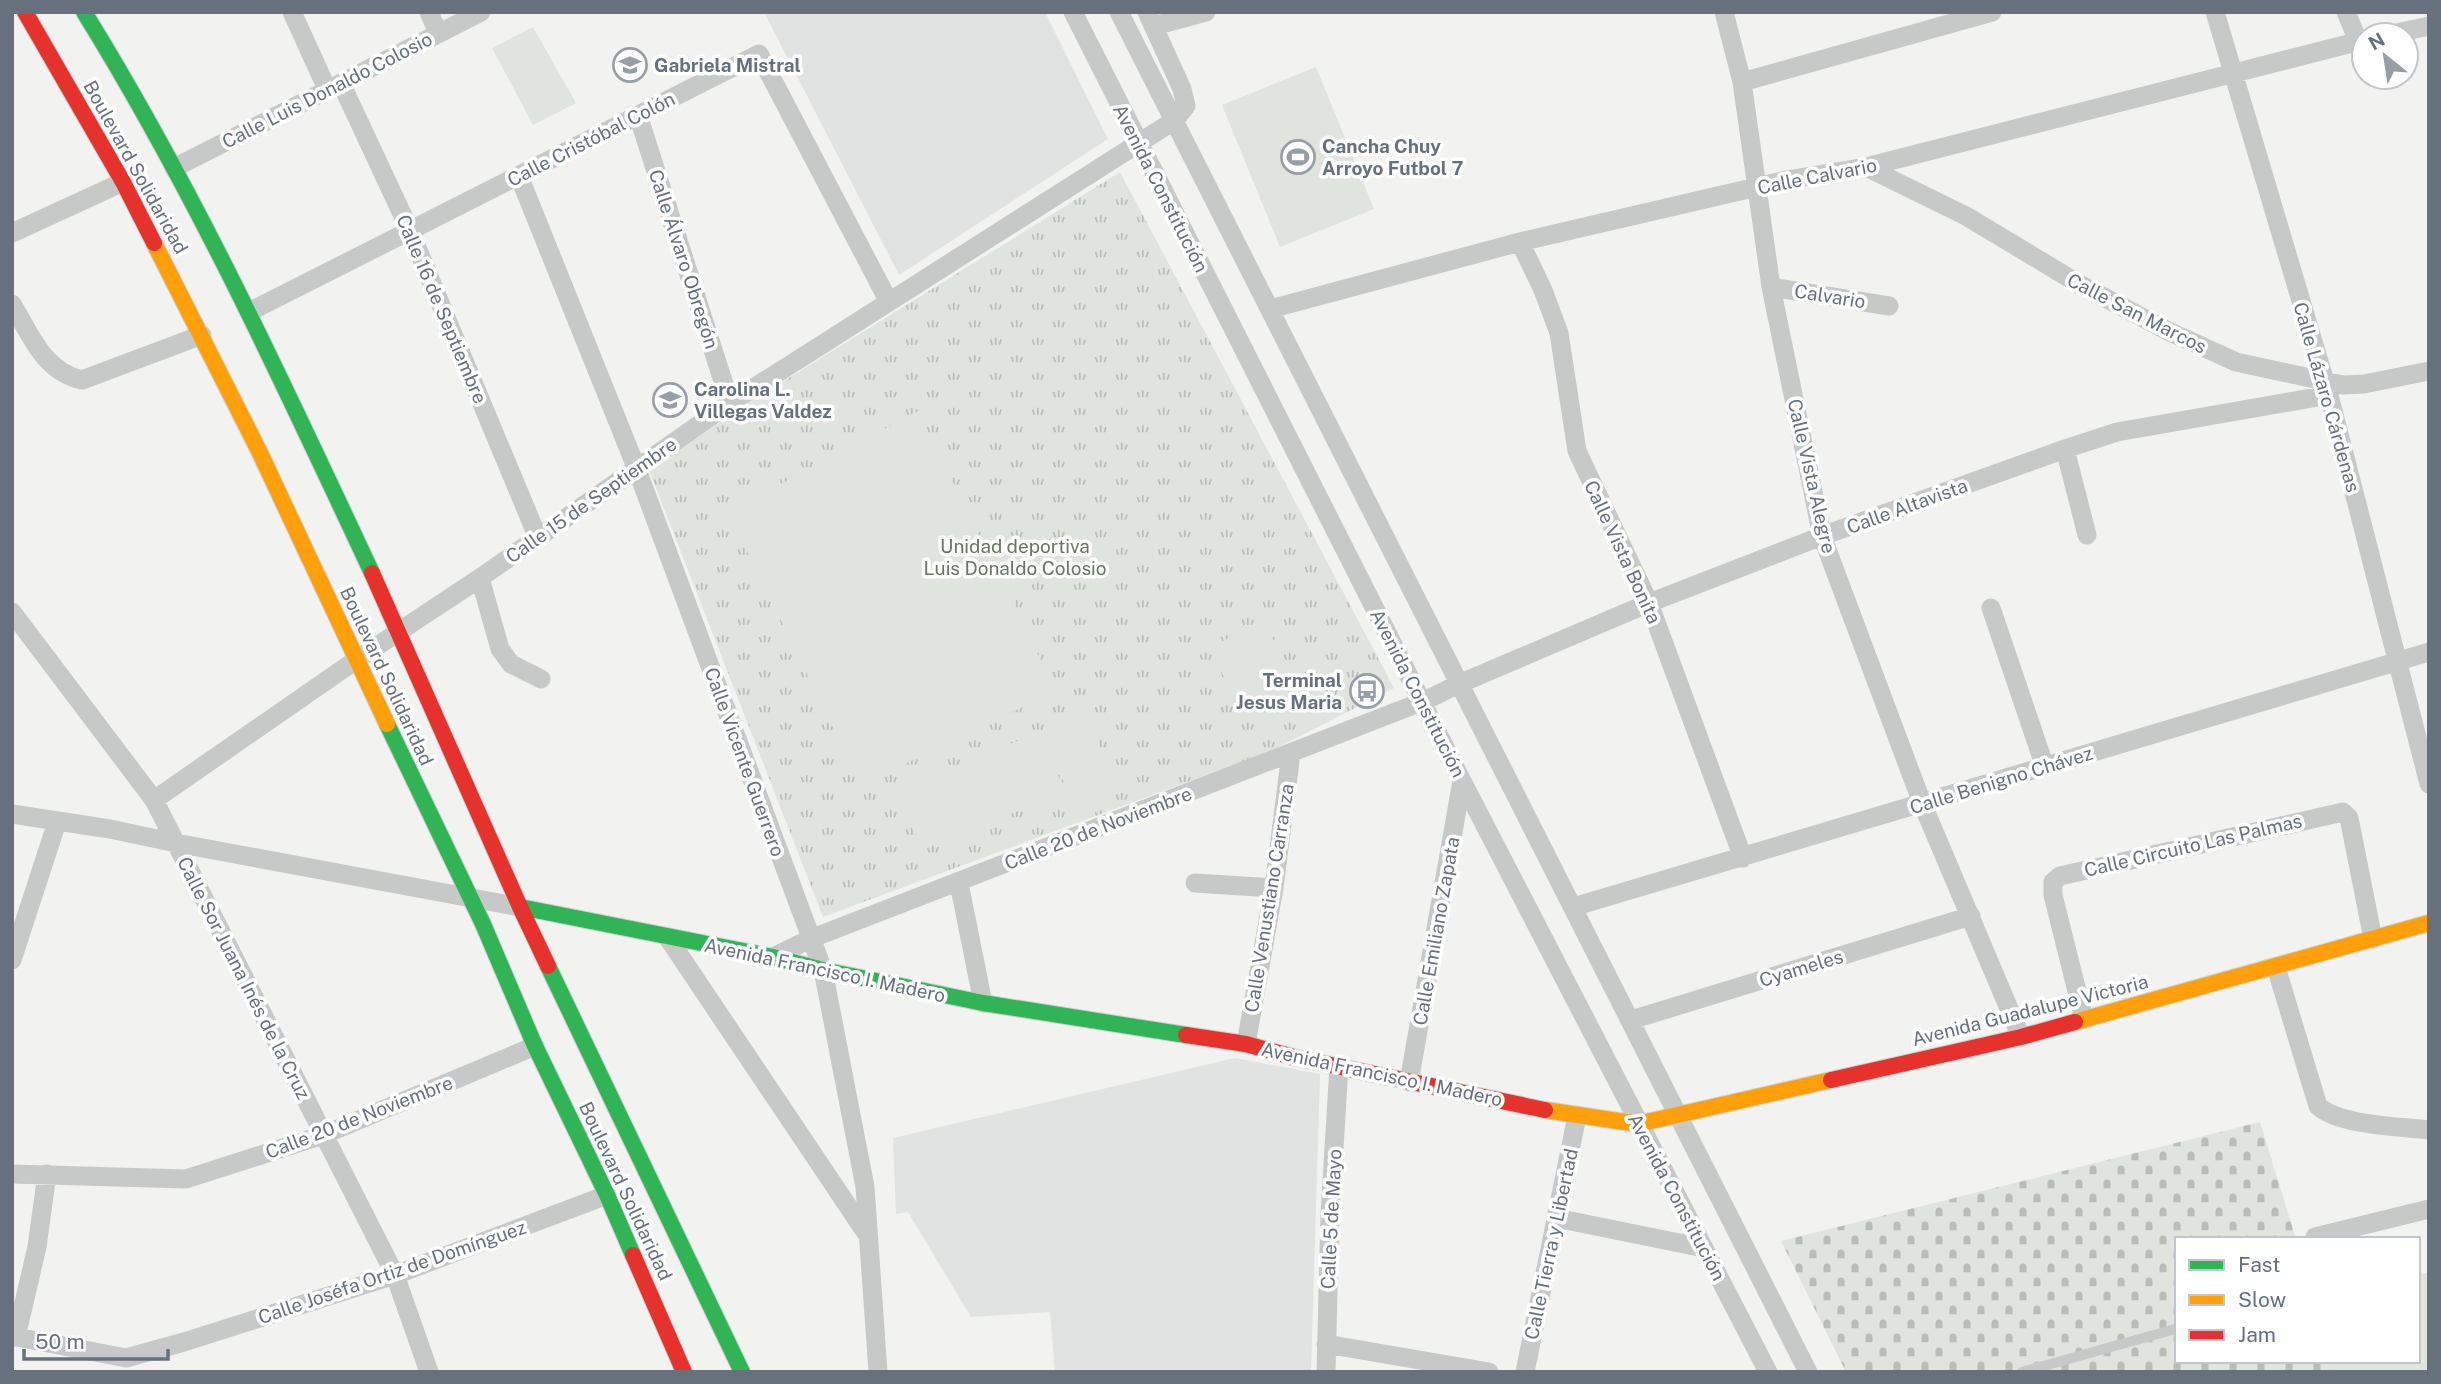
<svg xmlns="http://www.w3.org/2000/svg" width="2441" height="1384" font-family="'Public Sans',sans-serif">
<defs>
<pattern id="cemetery-stones" width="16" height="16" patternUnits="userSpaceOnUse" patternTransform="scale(1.75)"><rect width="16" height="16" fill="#e0e4df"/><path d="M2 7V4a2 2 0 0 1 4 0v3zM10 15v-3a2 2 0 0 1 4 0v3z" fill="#b9bdba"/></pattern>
<pattern id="park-tufts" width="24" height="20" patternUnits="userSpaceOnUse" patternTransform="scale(1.75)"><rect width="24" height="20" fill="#e0e4df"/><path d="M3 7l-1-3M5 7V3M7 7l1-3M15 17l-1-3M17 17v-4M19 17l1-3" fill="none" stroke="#b9bdba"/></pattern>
</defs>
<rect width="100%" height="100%" fill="#f2f2f1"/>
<!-- built -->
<path fill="#e1e2e2" d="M764,12H1045L1108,139L899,275Z
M1235,1058L1320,1074L1311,1372H1055L1050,1312L971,1317L908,1212L896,1214L893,1138Z"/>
<!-- cemetery -->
<path fill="url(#cemetery-stones)" d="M2260,1122L2296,1239H2177V1361H2333L2336,1372H1846L1781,1241Z"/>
<!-- park -->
<path fill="url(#park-tufts)" d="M1120,172L1394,688L1271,751L823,917L649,470L752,401Z"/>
<!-- pitch -->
<path fill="#e0e4df" d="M533,27L576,103L533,125L492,48Z
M1316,67L1374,209L1280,247L1222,105Z
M918,411L1056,691L861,785L728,512Z
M1263,621L1302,692L1245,718L1209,648Z
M1082,712L1120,785L1076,806L1047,748L1065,792L922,850L895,790L1040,732L1041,735Z
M2429,1272V1372H2336L2333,1361H2418V1275Z"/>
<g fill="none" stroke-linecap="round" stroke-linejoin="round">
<!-- fast casing -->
<g stroke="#cfd0d0" stroke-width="18">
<path id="fast" d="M84,12C195,191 283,383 372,573
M387,724L483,924L535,1046L607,1195L633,1255
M520,907L773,957L823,970L983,1003L1186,1035
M548,966L742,1372"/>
</g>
<!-- slow casing -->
<g stroke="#cfd0d0" stroke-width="18">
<path id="slow" d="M154,243L260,453L387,724
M2075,1022L2429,923
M1545,1110L1638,1124L1831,1080"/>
</g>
<!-- jam casing -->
<g stroke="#cfd0d0" stroke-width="18">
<path id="jam" d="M25,12L123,182L154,243
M372,573L520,907L548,966
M1186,1035L1246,1044L1293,1057L1545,1110
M1831,1080L2021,1037L2075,1022
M633,1255L684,1372"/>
</g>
<!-- lane -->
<path stroke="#c7c8c8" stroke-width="10" d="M2022,1372L2175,1329"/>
<!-- street -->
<path stroke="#c7c8c8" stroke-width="19" d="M292,12L327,89
M429,12L438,33
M1073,12L1462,781L1768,1372
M1119,12L1808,1372
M1724,12L1742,82L1771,287L1822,536L1922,803L2021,1037
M2215,12L2329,395L2429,784
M2346,12L2358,41
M1154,26L1206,12
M2387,35L2429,26
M1742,82L1992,12
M341,83L410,231L538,538
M638,115L730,403
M1866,167L1966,216L2079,284L2168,331L2236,362L2343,385L2364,384L2429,371
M174,168L481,12
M519,176L636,467L823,970L865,1187L878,1372
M12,233L123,182
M1520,242L1543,290L1559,333L1577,451L1649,603L1743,858
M1771,287L1889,306
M12,304C31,335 43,371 82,380L202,335
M1270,309L1520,242L1787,180L1866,167L2364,40
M249,312L759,54L889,302
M2065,449L2087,535
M480,578L500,649L511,664L541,679
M1991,608L2045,767
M12,612L154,800L395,1275L429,1372
M154,800L356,660L480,578L730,403L1175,120L1186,106L1182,89L1147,12
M12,814L110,829L176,843L520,907
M959,883L983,1003
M1195,883L1274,888
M1573,907L2429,652
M668,938L866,1233
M773,957L810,939L1424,701L1459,684L1649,603L1822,536L2065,449L2117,432L2329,395
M12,960L57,822
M2276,967L2318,1106C2341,1126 2398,1126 2429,1130
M2084,1019L2053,895V882L2060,876L2343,812L2349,818L2373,939
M1631,1020L1971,916
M1246,1044L1274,888L1291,753
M1409,1082L1462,781
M12,1174L186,1179L323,1135L535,1046
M1556,1218L1704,1248
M2315,1237L2429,1209
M12,1336L126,1358L184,1342L395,1275L607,1195
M16,1337L37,1247L47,1174
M1326,1344L1489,1372
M1326,1372L1330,1214L1339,1066
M1525,1372L1577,1116"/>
<!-- fast -->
<use href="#fast" stroke="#30b455" stroke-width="16"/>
<!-- slow -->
<use href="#slow" stroke="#ff9f0a" stroke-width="16"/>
<!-- jam -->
<use href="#jam" stroke="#e5322d" stroke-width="16"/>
</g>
<!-- icons -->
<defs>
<g id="school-ring" transform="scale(1.75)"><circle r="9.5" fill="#fff" stroke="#979ea6" stroke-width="1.5"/><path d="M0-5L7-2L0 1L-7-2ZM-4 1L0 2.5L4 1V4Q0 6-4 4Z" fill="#979ea6"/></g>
<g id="stadium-ring" transform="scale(1.75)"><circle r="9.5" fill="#fff" stroke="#979ea6" stroke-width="1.5"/><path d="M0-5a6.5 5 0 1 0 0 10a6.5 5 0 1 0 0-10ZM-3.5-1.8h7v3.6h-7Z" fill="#979ea6"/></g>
<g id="bus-ring" transform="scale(1.75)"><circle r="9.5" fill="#fff" stroke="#979ea6" stroke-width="1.5"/><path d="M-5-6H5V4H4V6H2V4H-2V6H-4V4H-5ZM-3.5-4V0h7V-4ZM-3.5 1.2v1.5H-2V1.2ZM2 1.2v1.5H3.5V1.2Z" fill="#979ea6"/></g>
</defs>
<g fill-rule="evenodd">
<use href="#school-ring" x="630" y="65"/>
<use href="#stadium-ring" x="1298" y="157"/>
<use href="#school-ring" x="670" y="400"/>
<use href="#bus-ring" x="1367" y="691"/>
</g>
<g text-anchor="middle" stroke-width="7" stroke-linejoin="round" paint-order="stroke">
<!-- poi labels -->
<g font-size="19" font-weight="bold" fill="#66717d" stroke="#fff" text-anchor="start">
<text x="654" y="72">Gabriela Mistral</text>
<text x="1322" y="153">Cancha Chuy<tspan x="1322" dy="22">Arroyo Futbol 7</tspan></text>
<text x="694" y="396">Carolina L.<tspan x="694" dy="22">Villegas Valdez</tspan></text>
<text x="1342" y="687" text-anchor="end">Terminal<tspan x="1342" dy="22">Jesus Maria</tspan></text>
</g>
<!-- street labels -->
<g font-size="19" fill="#66717d" stroke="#fff">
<text transform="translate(327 90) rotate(-27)" y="7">Calle Luis Donaldo Colosio</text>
<text transform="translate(591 139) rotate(-27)" y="7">Calle Cristóbal Colón</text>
<text transform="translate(136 167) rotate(61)" y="7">Boulevard Solidaridad</text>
<text transform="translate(1817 176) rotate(-11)" y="7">Calle Calvario</text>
<text transform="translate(1161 188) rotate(63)" y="7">Avenida Constitución</text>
<text transform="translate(684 259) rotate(72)" y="7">Calle Álvaro Obregón</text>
<text transform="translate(1830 296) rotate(9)" y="7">Calvario</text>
<text transform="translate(442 309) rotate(67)" y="7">Calle 16 de Septiembre</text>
<text transform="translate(2137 313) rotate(27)" y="7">Calle San Marcos</text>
<text transform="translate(2327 397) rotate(74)" y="7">Calle Lázaro Cárdenas</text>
<text transform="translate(1812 476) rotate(77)" y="7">Calle Vista Alegre</text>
<text transform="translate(591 500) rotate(-35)" y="7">Calle 15 de Septiembre</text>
<text transform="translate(1907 506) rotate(-20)" y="7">Calle Altavista</text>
<text transform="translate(1623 552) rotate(65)" y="7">Calle Vista Bonita</text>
<text transform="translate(387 676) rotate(65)" y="7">Boulevard Solidaridad</text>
<text transform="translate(1418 693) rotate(63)" y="7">Avenida Constitución</text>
<text transform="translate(745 762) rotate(70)" y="7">Calle Vicente Guerrero</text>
<text transform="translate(2001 780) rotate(-17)" y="7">Calle Benigno Chávez</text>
<text transform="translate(1098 828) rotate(-21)" y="7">Calle 20 de Noviembre</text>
<text transform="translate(2193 845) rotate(-13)" y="7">Calle Circuito Las Palmas</text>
<text transform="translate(1269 898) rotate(-81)" y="7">Calle Venustiano Carranza</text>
<text transform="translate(1436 931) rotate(-80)" y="7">Calle Emiliano Zapata</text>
<text transform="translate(1801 968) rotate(-17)" y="7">Cyameles</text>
<text transform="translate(825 970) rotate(12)" y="7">Avenida Francisco I. Madero</text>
<text transform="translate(244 978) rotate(63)" y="7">Calle Sor Juana Inés de la Cruz</text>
<text transform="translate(2030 1010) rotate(-14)" y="7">Avenida Guadalupe Victoria</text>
<text transform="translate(1382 1074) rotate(12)" y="7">Avenida Francisco I. Madero</text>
<text transform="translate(359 1117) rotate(-21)" y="7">Calle 20 de Noviembre</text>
<text transform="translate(626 1191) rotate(65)" y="7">Boulevard Solidaridad</text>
<text transform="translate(1677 1197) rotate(62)" y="7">Avenida Constitución</text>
<text transform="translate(1331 1219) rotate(-87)" y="7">Calle 5 de Mayo</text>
<text transform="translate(1551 1244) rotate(-78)" y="7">Calle Tierra y Libertad</text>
<text transform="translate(392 1272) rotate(-19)" y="7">Calle Joséfa Ortiz de Domínguez</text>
</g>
<!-- park labels -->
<g font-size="19" fill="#667564" stroke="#fff">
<text x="1015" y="553">Unidad deportiva<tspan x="1015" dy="22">Luis Donaldo Colosio</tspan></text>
</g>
</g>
<!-- border -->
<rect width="2441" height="1384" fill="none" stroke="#66717d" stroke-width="28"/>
<!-- legend -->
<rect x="2175" y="1237" width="245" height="126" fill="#ffffff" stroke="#c2c6cb" stroke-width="2"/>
<rect x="2189" y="1260" width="35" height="10" fill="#30b455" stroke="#c2c6cb" stroke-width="2"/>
<text x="2238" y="1272" font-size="21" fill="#66717d">Fast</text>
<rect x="2189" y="1295" width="35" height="10" fill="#ff9f0a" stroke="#c2c6cb" stroke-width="2"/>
<text x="2238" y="1307" font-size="21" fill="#66717d">Slow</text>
<rect x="2189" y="1330" width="35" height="10" fill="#e5322d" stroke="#c2c6cb" stroke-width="2"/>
<text x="2238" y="1342" font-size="21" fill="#66717d">Jam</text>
<!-- north arrow -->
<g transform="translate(2385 56) rotate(330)"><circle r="33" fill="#ffffff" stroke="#c2c6cb" stroke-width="2"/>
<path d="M0-5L12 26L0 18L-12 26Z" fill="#979ea6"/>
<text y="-10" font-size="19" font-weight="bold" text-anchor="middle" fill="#66717d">N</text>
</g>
<!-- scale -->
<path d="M24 1349v10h144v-10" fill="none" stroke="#66717d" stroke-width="3.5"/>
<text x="35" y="1349" font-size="21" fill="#66717d" stroke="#ffffff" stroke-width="5" paint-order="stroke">50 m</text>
</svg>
